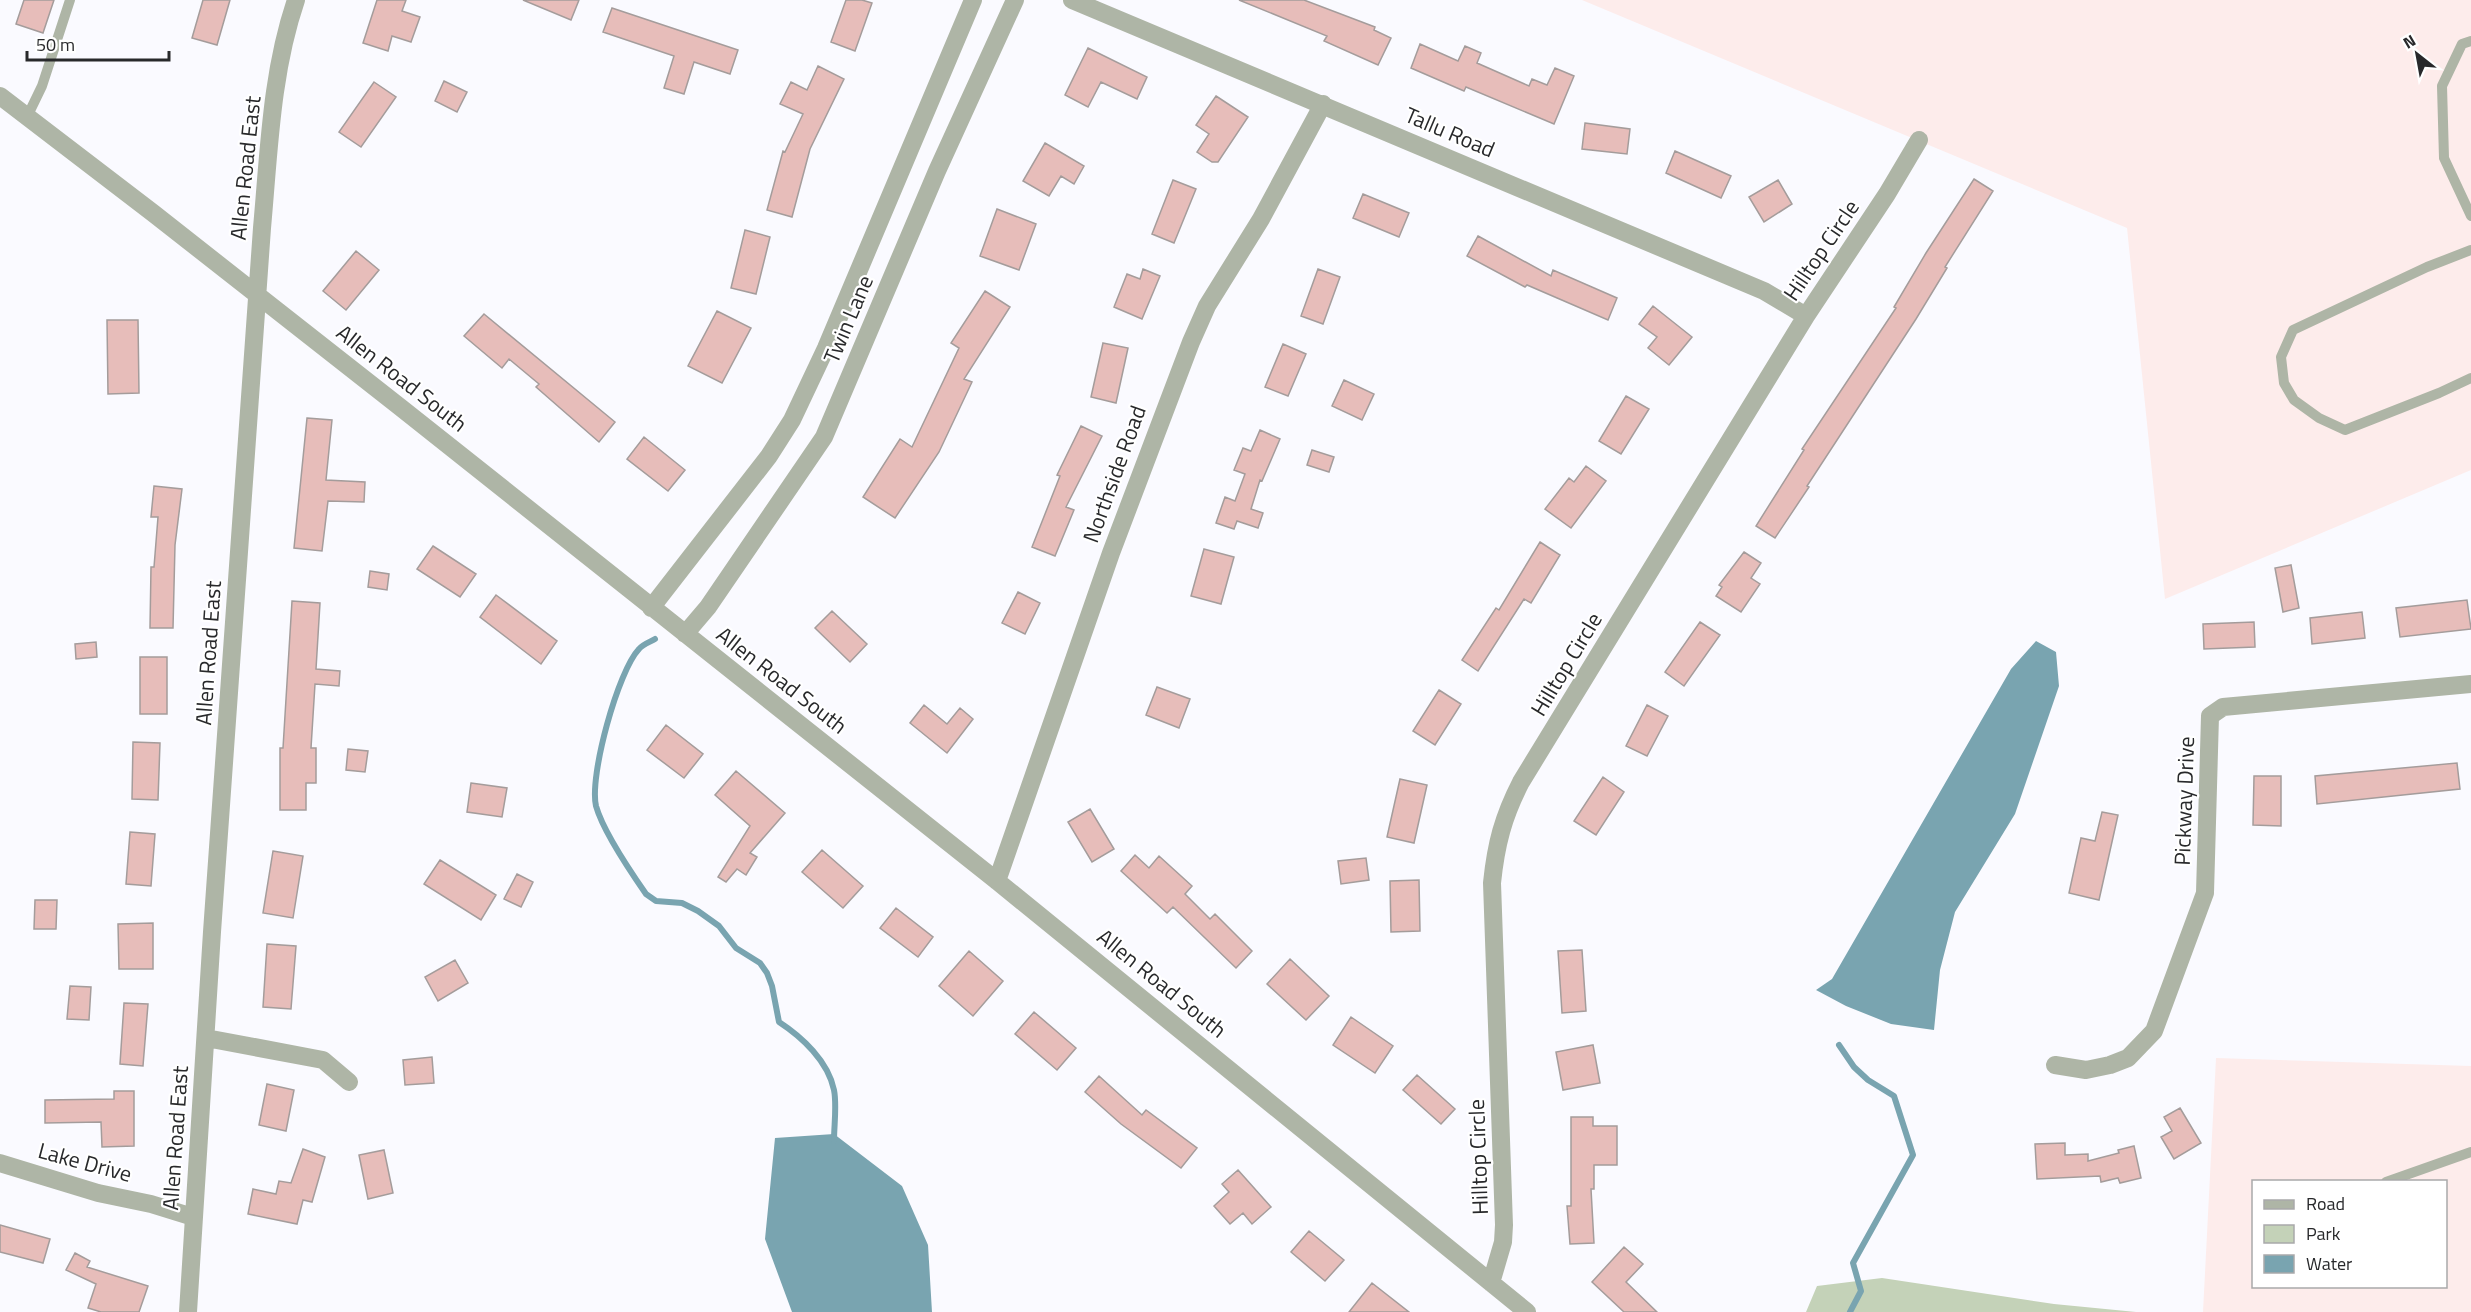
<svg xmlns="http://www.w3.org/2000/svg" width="2471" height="1312" font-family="'Titillium Web',sans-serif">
<rect width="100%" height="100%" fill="#fafaff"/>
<!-- industrial -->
<path fill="#fdeceb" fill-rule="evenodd" d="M1582,0H2471V470L2165,599L2127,228Z
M2216,1058L2471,1066V1312H2203ZM2254,1182H2446V1286H2254Z"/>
<!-- green -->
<path fill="#c4d2b8" d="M1882,1278L2054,1304L2136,1312H1806L1817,1286Z"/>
<!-- water -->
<path fill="#79a4b0" d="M2036,641L2056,652L2059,686L2015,814L1955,912L1940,970L1934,1030L1891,1024L1846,1006L1816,990L1832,979L2011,669Z
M834,1134L902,1186L928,1245L932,1312H792L765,1239L775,1138Z"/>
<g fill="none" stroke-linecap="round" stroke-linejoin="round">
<!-- stream -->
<path stroke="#79a4b0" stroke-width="6" d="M655,639C650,642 643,644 639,649C618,671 589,776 596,806C603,831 630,871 646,894L656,901L682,903L698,911L719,926L736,948L760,963L767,973L772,986L779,1022C802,1037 828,1061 834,1090C837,1105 834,1125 834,1141
M1839,1045L1854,1067L1868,1080L1894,1096L1913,1155L1853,1263L1861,1291L1850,1312"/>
</g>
<!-- building -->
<path fill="#e7bdba" stroke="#a49c9b" stroke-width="1.5" d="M24,0H54L43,33L16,24Z
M203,0H230L217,45L192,38Z
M377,0H406L402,11L420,17L411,42L392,36L388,51L363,43Z
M523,0H579L571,20Z
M846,0H862L872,3L855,51L831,42Z
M1239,0H1304L1375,27L1374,30L1391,38L1378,65L1324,41L1327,36Z
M612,8L738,50L730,74L694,62L684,94L664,88L674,56L603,32Z
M1420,44L1458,61L1465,46L1481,53L1477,63L1529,86L1532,79L1547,85L1555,68L1574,76L1554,124L1466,87L1464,91L1411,68Z
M1088,48L1147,77L1137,99L1101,82L1088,107L1065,95Z
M818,66L844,79L810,149L792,217L767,210L783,151L785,152L803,114L780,104L791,82L807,90Z
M444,81L467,92L457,112L435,101Z
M374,82L396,97L361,147L339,132Z
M1216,96L1248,117L1218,162H1212L1197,152L1209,134L1196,125Z
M1585,123L1630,129L1627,154L1582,149Z
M1045,143L1084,166L1074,184L1061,176L1049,196L1023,181Z
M1675,151L1731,176L1721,198L1666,173Z
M1974,179L1993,191L1945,267L1947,268L1916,319L1807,486L1809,487L1775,538L1756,526L1804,450L1802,449L1896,308L1894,307L1926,253Z
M1173,180L1196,189L1174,243L1152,234Z
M1778,180L1792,204L1764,222L1749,197Z
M1363,194L1409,213L1399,237L1353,218Z
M997,209L1036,224L1019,270L980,256Z
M745,230L770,237L756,294L731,288Z
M1478,236L1551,276L1553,270L1617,298L1608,320L1527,285L1525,287L1467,256Z
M356,251L379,270L346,310L323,291Z
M1143,269L1160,276L1142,319L1114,307L1127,274L1140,279Z
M1318,269L1340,277L1323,324L1301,316Z
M985,291L1010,307L964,379L972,382L939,452L895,518L863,497L900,439L912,447L959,348L951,343Z
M1653,306L1692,337L1669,365L1648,348L1657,337L1639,324Z
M717,311L751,328L722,383L688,366Z
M484,314L615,422L599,442L536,387L539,384L509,359L502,368L464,336Z
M107,320H138L139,393L108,394Z
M1103,343L1128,348L1116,403L1091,397Z
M1283,344L1306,354L1288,396L1265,387Z
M1344,380L1374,394L1362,420L1332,406Z
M1626,396L1649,409L1621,454L1599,441Z
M307,418L332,420L326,480L365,482L364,502L328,501L322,551L294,548Z
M1081,426L1102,436L1066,507L1074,510L1055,556L1032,547L1060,476L1057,475Z
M1260,430L1280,439L1262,481L1260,480L1251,509L1263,513L1258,528L1237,521L1234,529L1216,523L1225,497L1235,501L1245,474L1234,470L1243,448L1251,451Z
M644,437L685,470L668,491L627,459Z
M1312,450L1334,457L1329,472L1307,465Z
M1586,466L1606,481L1571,528L1545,509L1569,478L1574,482Z
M154,486L182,489L175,545L173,628H150L151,567H154L158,517H151Z
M1540,542L1560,555L1531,603L1524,599L1478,671L1462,660L1496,608L1499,610Z
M433,546L476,574L460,597L417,569Z
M1204,549L1234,557L1221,604L1191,596Z
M1744,552L1761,563L1751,578L1760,584L1741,612L1716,596L1722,587L1719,585Z
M2291,565L2299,608L2283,612L2275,568Z
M370,571L389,574L387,590L368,587Z
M1018,592L1040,603L1025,634L1002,623Z
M496,595L557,641L541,664L480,617Z
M2467,600L2471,629L2400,637L2396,608Z
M292,601L320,603L316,669L340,671L339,686L315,684L311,748H316V783H306V810H280V748H283Z
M832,611L867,644L850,662L815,628Z
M2362,612L2365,638L2312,644L2310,618Z
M1700,622L1720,635L1684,686L1665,672Z
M2254,622L2255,647L2204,649L2203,624Z
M96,642L97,657L76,659L75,644Z
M140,657H167V714H140Z
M1157,687L1190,699L1179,728L1146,715Z
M1439,690L1461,704L1435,745L1413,731Z
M924,705L947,724L960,708L973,719L947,753L910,723Z
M1647,705L1668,716L1647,756L1626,746Z
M666,725L703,754L684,778L647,750Z
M133,742L160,743L158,800L132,799Z
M348,749L368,751L365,772L346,770Z
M2457,763L2460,789L2317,804L2315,776Z
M736,771L785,813L750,853L757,857L746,875L737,869L726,882L718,877L750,826L715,795Z
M2254,776H2281V826L2253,825Z
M1603,777L1624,792L1596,835L1574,821Z
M1400,779L1427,785L1414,843L1387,837Z
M471,783L507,788L502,817L467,812Z
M1090,809L1114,849L1092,862L1068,822Z
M2102,812L2118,815L2099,900L2069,893L2081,838L2095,841Z
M130,832L155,834L151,886L126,884Z
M822,850L863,886L843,908L802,872Z
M273,851L303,856L293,918L263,913Z
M1135,855L1149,868L1159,856L1192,886L1185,894L1210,919L1215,914L1252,951L1236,968L1173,907L1167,913L1121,871Z
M1366,858L1369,880L1341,884L1338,861Z
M440,860L496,895L481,920L424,884Z
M517,874L533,882L521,907L504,899Z
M1419,880L1420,931L1391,932L1390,881Z
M35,900H57L56,929H34Z
M896,908L933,937L918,957L880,928Z
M153,923V969H119L118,924Z
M267,944L296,946L291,1009L263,1007Z
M1582,950L1586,1011L1562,1013L1558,951Z
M969,951L1003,981L973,1016L939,986Z
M1290,959L1329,996L1306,1020L1267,984Z
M455,960L468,983L438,1001L425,977Z
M70,986L91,987L89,1020L67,1019Z
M124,1003L148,1004L143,1066L120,1064Z
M1034,1012L1076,1048L1057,1070L1015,1034Z
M1351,1017L1393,1046L1375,1073L1333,1045Z
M1593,1045L1600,1083L1563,1090L1556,1052Z
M432,1057L434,1083L405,1085L403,1060Z
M1417,1075L1455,1109L1441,1124L1403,1090Z
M1099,1076L1142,1115L1146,1110L1197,1148L1181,1168L1121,1124L1085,1092Z
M267,1084L294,1090L286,1131L259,1125Z
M114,1091H134V1146L102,1147L101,1122L45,1123V1100L114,1099Z
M2180,1108L2201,1143L2174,1159L2161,1137L2172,1131L2164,1117Z
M1571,1117H1593V1126H1617V1165H1594V1189H1591L1594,1243L1570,1244L1567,1206H1571Z
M2065,1143V1155L2088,1154V1161L2119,1153L2118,1150L2134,1146L2141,1178L2120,1183L2118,1178L2101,1182L2100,1176L2037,1179L2035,1144Z
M303,1149L325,1157L312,1202L303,1200L297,1224L248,1214L253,1189L276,1194L279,1181L291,1183Z
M384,1150L393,1193L368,1199L359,1155Z
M1238,1170L1271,1207L1252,1224L1243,1213L1230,1224L1214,1206L1229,1192L1222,1184Z
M0,1225L50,1239L43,1263L0,1252Z
M1309,1231L1344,1260L1325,1281L1291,1252Z
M1624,1247L1643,1264L1626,1282L1657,1312H1624L1592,1282Z
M75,1253L90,1261L87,1267L148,1286L139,1312H101L88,1308L96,1284L66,1270Z
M1372,1283L1409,1312H1349Z"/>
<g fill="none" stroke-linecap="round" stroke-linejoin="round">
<!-- lane -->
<path stroke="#aeb5a6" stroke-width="10" d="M2471,41L2462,44L2442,86L2444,158L2471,216
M27,117L42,86L70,0
M2471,250L2427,267L2293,330L2281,357L2284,383L2294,400L2319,418L2345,430L2439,393L2471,378
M2386,1182L2471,1152"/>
<!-- street -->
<path stroke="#aeb5a6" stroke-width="18" d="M1072,0L1764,291L1806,316
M0,96L153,213L400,407L997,881L1527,1312
M651,608L769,456L792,420L826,348L973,0
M685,634L708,607L824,437L937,171L1015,0
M997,881L1111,553L1191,342L1207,306L1261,219L1323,104
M206,1038L323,1060L349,1082
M2055,1065L2086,1070L2110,1065L2128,1058L2154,1031L2205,893L2210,716L2223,707L2471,684
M0,1163L98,1193L151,1204L193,1217
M1491,1283L1503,1242L1504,1225L1492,883C1496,844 1503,817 1521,782L1806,316L1887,194L1919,140
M188,1312L212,932L262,228C269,152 271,73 296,0"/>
</g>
<g text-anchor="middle" stroke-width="4.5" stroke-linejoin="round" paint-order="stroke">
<!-- street labels -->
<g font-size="22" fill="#28292b" stroke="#fff">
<text transform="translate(1450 132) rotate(23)" y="8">Tallu Road</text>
<text transform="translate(245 168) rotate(-84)" y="8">Allen Road East</text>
<text transform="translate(1821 250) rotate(-56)" y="8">Hilltop Circle</text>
<text transform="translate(848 319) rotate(-67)" y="8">Twin Lane</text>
<text transform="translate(402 378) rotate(38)" y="8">Allen Road South</text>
<text transform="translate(1114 474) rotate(-70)" y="8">Northside Road</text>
<text transform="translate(208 653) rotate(-86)" y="8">Allen Road East</text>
<text transform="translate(1566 664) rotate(-59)" y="8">Hilltop Circle</text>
<text transform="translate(782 680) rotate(38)" y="8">Allen Road South</text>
<text transform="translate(2184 801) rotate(-88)" y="8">Pickway Drive</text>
<text transform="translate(1162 983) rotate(39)" y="8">Allen Road South</text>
<text transform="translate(175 1138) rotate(-86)" y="8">Allen Road East</text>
<text transform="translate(1478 1157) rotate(-92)" y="8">Hilltop Circle</text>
<text transform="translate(85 1162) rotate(15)" y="8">Lake Drive</text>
</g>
</g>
<!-- legend -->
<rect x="2252" y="1180" width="195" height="108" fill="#ffffff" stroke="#a9a9aa" stroke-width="1.5"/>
<rect x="2264" y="1200" width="30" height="9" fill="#aeb5a6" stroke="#a9a9aa" stroke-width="1.5"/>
<text x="2306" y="1210" font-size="18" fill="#28292b">Road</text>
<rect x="2264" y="1225" width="30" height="18" fill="#c4d2b8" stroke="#a9a9aa" stroke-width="1.5"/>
<text x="2306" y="1240" font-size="18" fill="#28292b">Park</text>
<rect x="2264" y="1255" width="30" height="18" fill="#79a4b0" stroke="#a9a9aa" stroke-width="1.5"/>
<text x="2306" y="1270" font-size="18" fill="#28292b">Water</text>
<!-- north arrow -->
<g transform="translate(2417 54) rotate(329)" stroke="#ffffff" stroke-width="4.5" paint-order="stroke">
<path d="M0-4.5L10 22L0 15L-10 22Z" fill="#28292b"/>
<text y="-9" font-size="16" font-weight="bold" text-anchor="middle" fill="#28292b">N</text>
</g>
<!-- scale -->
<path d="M27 51v9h142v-9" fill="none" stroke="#28292b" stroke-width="3"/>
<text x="36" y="51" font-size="18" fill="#28292b" stroke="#ffffff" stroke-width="4.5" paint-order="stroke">50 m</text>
</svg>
